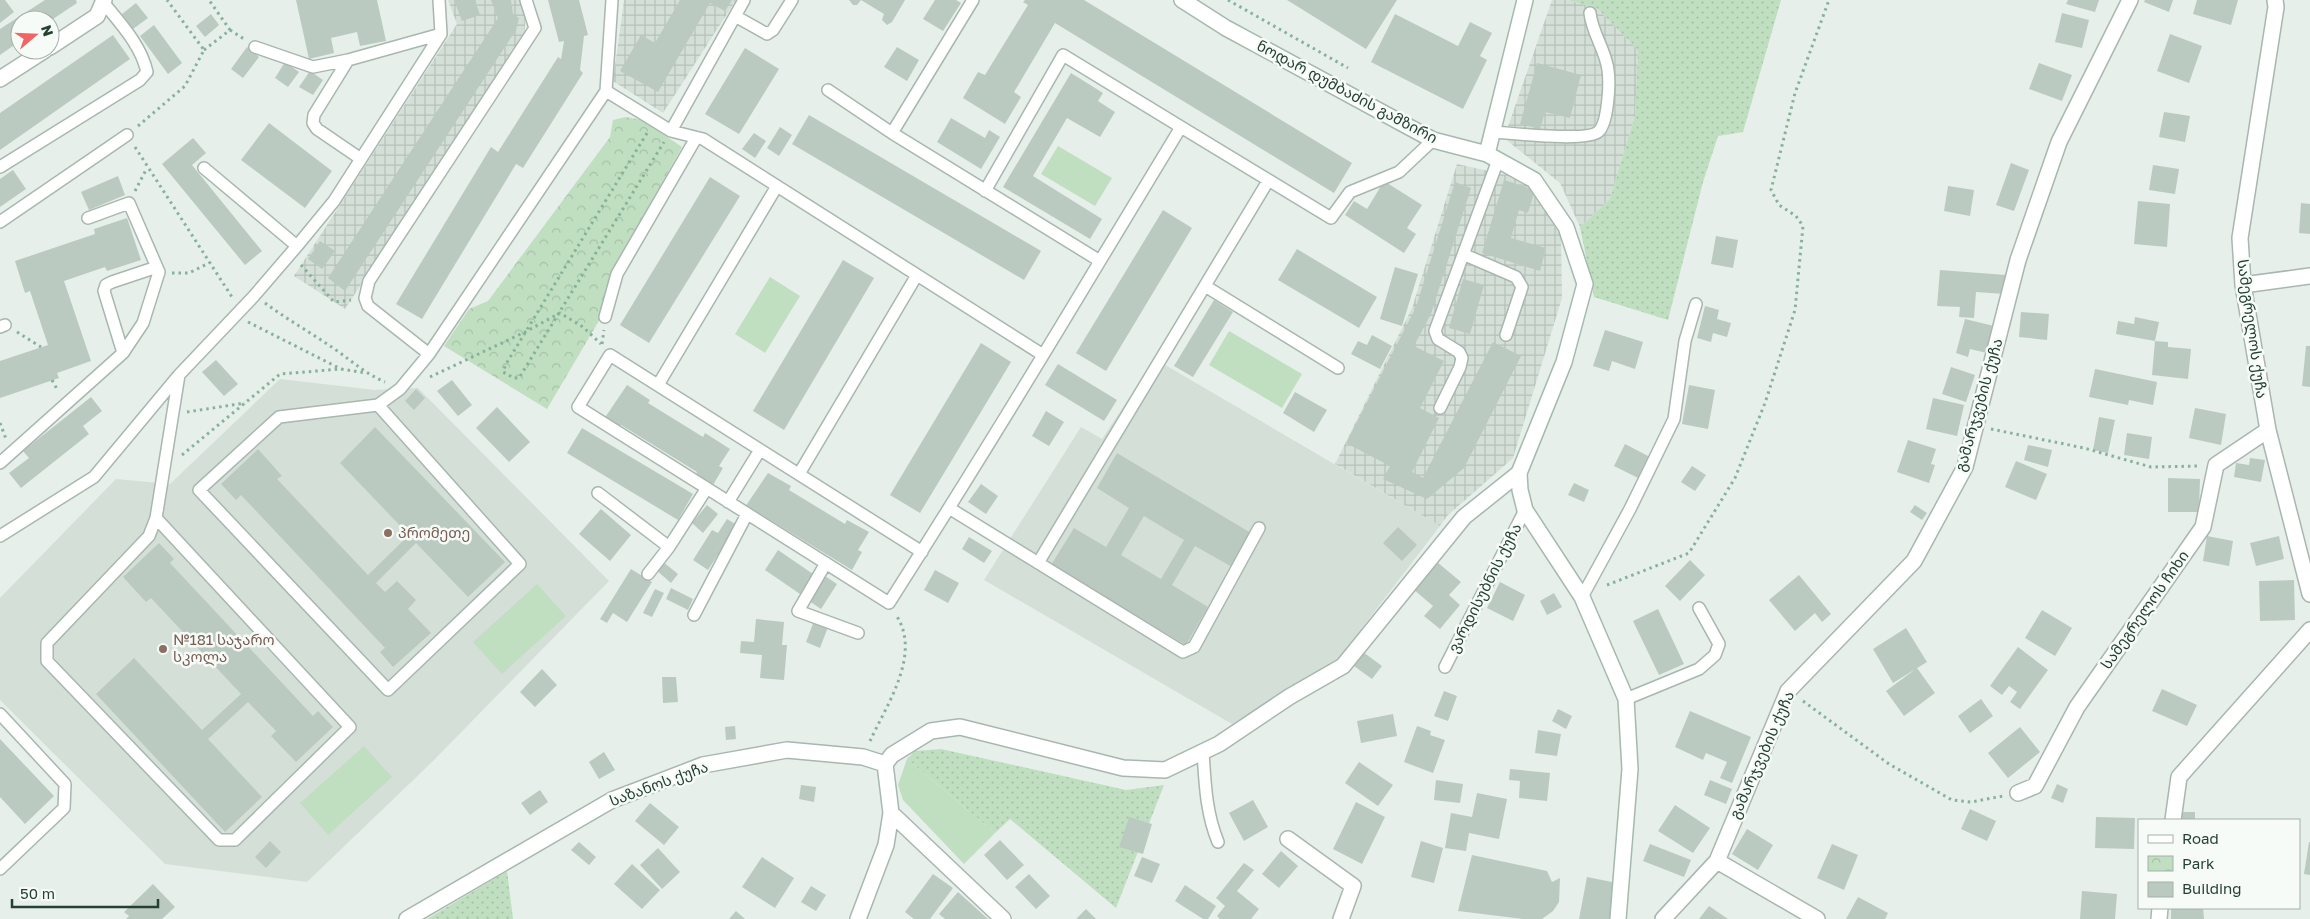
<svg xmlns="http://www.w3.org/2000/svg" width="2310" height="919" font-family="'Golos Text','Noto Sans Georgian',sans-serif">
<defs>
<pattern id="industrial-grid" width="8" height="8" patternUnits="userSpaceOnUse" patternTransform="scale(1.25)"><rect width="8" height="8" fill="#d4dfd7"/><path d="M0 4h8M4 0v8" fill="none" stroke="#b6c1b9"/></pattern>
<pattern id="grass-dots" width="8" height="8" patternUnits="userSpaceOnUse" patternTransform="scale(1.25)"><rect width="8" height="8" fill="#c0dfc1"/><path d="M2 2h.1M6 6h.1" fill="none" stroke="#a5c1a6" stroke-width="1.8" stroke-linecap="round"/></pattern>
<pattern id="park-crowns" width="20" height="18" patternUnits="userSpaceOnUse" patternTransform="scale(1.25)"><rect width="20" height="18" fill="#c0dfc1"/><path d="M2 6a3 3 0 1 1 6 0M12 15a3 3 0 1 1 6 0" fill="none" stroke="#a5c1a6"/></pattern>
</defs>
<rect width="100%" height="100%" fill="#e6efe9"/>
<!-- built -->
<path fill="#d4dfd7" d="M1155,359L1440,526L1339,658L1232,724L984,580L1081,427L1102,439Z
M280,379L375,390L418,388L609,581L433,761L307,882L165,864L0,700V598L116,479L170,484Z"/>
<!-- industrial -->
<path fill="url(#industrial-grid)" d="M448,0H519L526,15L524,37L345,309L294,276L457,24Z
M624,0H736L663,113L613,81Z
M1552,0H1568L1598,9L1638,50L1635,116L1610,199L1580,227L1560,183L1504,138Z
M1457,164L1529,180L1561,237L1562,298L1513,458L1447,516L1440,526L1335,464L1412,308Z"/>
<!-- grass -->
<path fill="url(#grass-dots)" d="M1568,0H1781L1743,132L1718,136L1703,182L1668,320L1594,297L1580,227L1610,199L1635,116L1638,50L1598,9Z
M941,749L1126,790L1164,785L1116,908L1010,819L995,833L907,759L915,751Z
M507,871L513,919H427Z"/>
<!-- park -->
<path fill="url(#park-crowns)" d="M626,117L642,120L682,147L614,269L600,319L547,409L444,346L469,309L488,301L610,137L613,120Z"/>
<!-- garden -->
<path fill="#c0dfc1" d="M1058,146L1112,178L1095,206L1041,174Z
M770,277L800,296L765,353L735,334Z
M1229,331L1302,374L1282,408L1209,365Z
M537,584L566,616L502,674L473,642Z
M364,746L392,777L328,835L300,803Z
M907,759L995,833L964,864L903,800L898,785Z"/>
<!-- building -->
<path fill="#bbcac1" fill-rule="evenodd" d="M0,0H5L14,12L0,23Z
M45,0H76L77,3L50,21L20,20V41L0,55V29Z
M296,0H377L386,41L360,46L357,32L331,38L334,53L309,59Z
M454,0H475L480,15L462,21Z
M491,0H511L513,14L519,18L516,30L345,291L328,278L498,18Z
M548,0H579L588,35L584,36L580,70L583,73L523,168L516,164L422,319L396,304L491,147L498,152L558,57L561,59L564,41L559,42Z
M680,0H732L725,11L710,3L658,92L620,71L641,35L655,43Z
M849,0H905L892,22L887,25L882,20L884,14L861,0L857,5H853Z
M935,0H956L961,3L943,31L923,19Z
M1025,0H1084L1352,163L1334,193L1055,23L1014,92L1021,97L1005,124L963,98L978,72L985,75L1028,5L1023,2Z
M1287,0H1397L1366,49Z
M2068,0H2099L2095,12L2066,4Z
M2145,0H2173L2169,12L2144,2Z
M2197,0H2238L2231,25L2193,14Z
M136,3L148,18L133,29L122,14Z
M2062,13L2089,20L2082,48L2055,42Z
M211,14L219,25L205,37L196,26Z
M1395,14L1458,46L1470,22L1492,33L1480,56L1487,60L1463,109L1371,62Z
M154,25L182,63L168,74L140,36Z
M2170,34L2202,46L2189,83L2157,71Z
M113,35L130,59L0,150V113Z
M247,47L259,57L243,78L231,69Z
M897,47L919,60L907,81L884,67Z
M745,48L779,69L739,134L705,114Z
M285,62L299,72L288,87L275,78Z
M1537,63L1581,75L1570,118L1545,112L1540,129L1520,124Z
M2039,63L2072,75L2062,101L2029,89Z
M310,71L323,80L313,95L299,87Z
M1071,73L1103,93L1098,101L1115,112L1100,137L1067,118L1033,176L1102,219L1090,239L1003,187Z
M2164,112L2190,116L2185,142L2159,137Z
M809,115L1041,251L1024,280L792,144Z
M951,118L985,138L989,130L1000,137L981,169L937,142Z
M269,123L332,171L305,208L241,160Z
M780,127L792,135L779,156L767,148Z
M754,133L766,141L755,158L742,149Z
M193,138L206,153L192,165L262,251L245,265L162,164Z
M2011,163L2029,170L2014,211L1996,205Z
M2153,165L2179,169L2175,194L2149,190Z
M13,170L26,189L0,207V179Z
M118,176L125,195L89,210L81,192Z
M710,177L740,196L649,343L620,325Z
M1504,180L1535,190L1528,213L1519,210L1511,238L1546,248L1540,271L1482,253Z
M1384,181L1422,205L1407,228L1416,234L1404,253L1345,215L1354,201L1367,209Z
M1455,182L1471,188L1431,314L1414,346L1444,361L1420,408L1439,418L1412,472L1423,478L1493,342L1521,356L1464,468L1427,499L1383,479L1390,466L1346,443L1416,307Z
M1948,186L1974,190L1970,216L1944,211Z
M2138,201L2170,204L2167,247L2134,244Z
M2301,203L2310,204V234L2299,233Z
M1163,210L1192,228L1106,371L1076,353Z
M127,218L141,260L107,271L105,267L64,281L91,361L57,373L59,378L0,398V361L48,345L30,291L25,293L15,261L95,234L94,229Z
M1716,236L1738,240L1733,268L1711,264Z
M320,241L335,251L322,269L308,259Z
M1297,249L1377,297L1359,328L1278,280Z
M843,260L874,278L784,430L753,411Z
M1395,267L1418,274L1402,326L1380,319Z
M1940,270L2006,275L2004,294L1976,292L1974,318L1959,317L1960,307L1937,306Z
M1463,279L1484,285L1470,334L1449,328Z
M1214,300L1233,312L1193,377L1174,366Z
M1705,306L1719,310L1717,319L1731,323L1727,337L1713,333L1711,342L1697,338Z
M2021,312L2049,314L2047,340L2019,337Z
M2135,317L2159,322L2155,341L2116,334L2118,321L2134,324Z
M1965,319L1994,326L1987,353L1970,349L1968,357L1956,353Z
M1605,330L1643,342L1635,369L1612,361L1609,371L1593,366Z
M1372,335L1392,346L1380,369L1351,354L1358,341L1367,345Z
M2155,341L2168,342V347L2191,349L2188,379L2152,375Z
M981,343L1011,362L920,513L890,495Z
M2306,346H2310V387L2302,386Z
M216,360L238,384L224,396L202,372Z
M1058,364L1117,400L1104,421L1045,385Z
M1951,367L1975,375L1966,402L1942,394Z
M2095,369L2157,382L2153,405L2129,400L2128,405L2089,397Z
M452,380L472,405L458,416L437,391Z
M627,385L650,400L648,403L703,437L705,433L730,449L719,466L723,468L713,485L696,475L697,472L621,425L619,428L604,419Z
M1689,385L1715,390L1708,429L1682,424Z
M416,389L425,398L414,410L405,401Z
M1295,392L1327,410L1314,432L1283,413Z
M91,397L102,411L83,426L89,434L21,488L9,473L29,458L23,451Z
M1933,398L1964,405L1957,436L1926,429Z
M497,407L530,442L509,462L476,428Z
M2195,408L2226,414L2221,445L2189,438Z
M1046,411L1064,422L1049,446L1032,436Z
M2099,417L2115,420L2108,453L2093,450Z
M375,427L505,562L468,597L416,543L376,583L385,592L397,581L416,600L408,609L431,633L393,667L380,652L385,648L241,495L236,500L221,484L258,449L282,476L277,479L368,575L409,535L340,463Z
M582,428L693,494L678,520L567,453Z
M2127,433L2152,437L2149,459L2124,455Z
M1908,440L1936,449L1931,464L1935,465L1929,483L1897,472Z
M1625,444L1650,457L1640,479L1614,466Z
M2028,445L2052,450L2048,467L2024,460Z
M1117,453L1251,533L1232,567L1195,546L1172,585L1208,607L1186,645L1051,565L1074,528L1106,547L1129,508L1097,488ZM1144,516L1184,540L1161,579L1121,555Z
M2250,458L2265,460L2261,482L2234,477L2236,463L2249,465Z
M2016,461L2047,474L2036,500L2005,487Z
M1692,466L1706,475L1695,491L1681,482Z
M768,473L791,486L789,490L845,524L847,520L869,532L858,550L862,552L852,570L762,515L761,516L745,507Z
M2168,478L2200,479L2199,512H2168Z
M1574,483L1589,490L1584,502L1568,495Z
M981,484L998,496L986,514L968,502Z
M707,505L718,514L703,533L692,523Z
M1915,505L1927,513L1922,520L1910,512Z
M601,509L631,535L610,561L579,534Z
M727,519L737,525L708,570L693,560L712,530L718,533Z
M1398,527L1417,545L1402,561L1383,543Z
M2207,536L2233,541L2229,566L2203,561Z
M2279,536L2284,559L2256,566L2250,543Z
M969,537L992,551L984,563L962,549Z
M159,543L174,559L170,563L313,716L318,711L333,727L296,762L271,736L276,731L248,702L208,739L262,797L225,832L96,694L134,658L202,730L241,694L151,598L146,602L123,577Z
M778,550L813,574L800,594L765,570Z
M1690,560L1705,575L1680,601L1665,586Z
M662,561L678,574L671,583L655,569Z
M1437,562L1461,582L1449,595L1460,605L1440,629L1424,616L1433,606L1413,589Z
M631,569L652,582L627,622L613,613L607,623L600,619Z
M935,570L959,583L948,603L924,590Z
M1799,575L1831,614L1822,622L1815,613L1795,631L1769,600Z
M825,576L837,584L821,609L809,601Z
M2294,580L2295,620L2260,621L2259,581Z
M1500,582L1525,595L1513,621L1487,608Z
M671,588L693,599L688,610L666,599Z
M655,589L664,593L652,617L643,613Z
M1554,593L1562,607L1547,615L1540,601Z
M1658,609L1684,664L1659,675L1633,621Z
M2042,610L2072,628L2055,656L2025,638Z
M756,619L784,622L782,645H787L784,680L760,678L762,655L740,653L741,641L754,642Z
M814,621L828,627L820,648L806,642Z
M1906,628L1927,662L1893,683L1873,649Z
M2018,647L2048,670L2020,709L2010,702L2017,692L2009,686L2002,695L1990,686Z
M1363,652L1382,666L1372,679L1354,666Z
M1917,668L1935,693L1904,716L1886,691Z
M542,669L557,685L535,707L520,692Z
M662,677H676L678,702L663,703Z
M2162,689L2197,705L2187,726L2152,711Z
M1444,691L1457,696L1448,721L1434,716Z
M1981,699L1993,716L1970,733L1958,716Z
M1558,709L1572,716L1566,729L1552,721Z
M1690,711L1751,737L1732,783L1720,778L1727,762L1706,753L1703,760L1675,747Z
M1393,714L1397,736L1361,743L1357,721Z
M735,726L736,739L726,740L725,727Z
M1417,726L1431,731L1430,735L1445,740L1433,773L1404,762Z
M2020,727L2040,752L2008,778L1988,753Z
M1538,730L1561,734L1557,756L1535,753Z
M0,739L54,796L25,824L0,797Z
M604,752L615,770L599,779L589,762Z
M1359,762L1393,785L1378,806L1345,783Z
M1510,769L1550,773L1547,801L1519,798L1520,781L1509,780Z
M1436,780L1463,784L1460,803L1434,800Z
M1710,780L1732,789L1726,804L1704,795Z
M2057,784L2068,789L2063,803L2051,798Z
M801,785L816,787L814,802L799,799Z
M540,790L548,802L530,815L521,803Z
M1477,793L1507,799L1499,839L1469,833L1466,851L1445,848L1451,813L1472,817Z
M1253,800L1268,827L1244,841L1229,813Z
M1356,802L1385,817L1362,864L1333,849Z
M650,803L679,827L664,845L635,821Z
M1675,805L1710,828L1693,853L1658,831Z
M1970,809L1996,821L1987,841L1961,829Z
M2176,812H2195V820H2176Z
M1129,817L1152,824L1143,854L1119,847Z
M2096,817L2135,818L2134,849L2095,848Z
M1747,829L1773,845L1758,870L1732,854Z
M1000,840L1024,865L1007,880L984,855Z
M270,841L281,852L266,868L255,857Z
M1421,841L1443,848L1434,883L1411,877Z
M579,842L596,857L589,865L571,850Z
M2309,842H2310V875L2304,874Z
M1650,844L1691,860L1684,877L1643,861Z
M1832,844L1858,855L1844,890L1817,878Z
M658,848L680,872L662,889L640,865Z
M1281,851L1298,866L1279,888L1262,874Z
M1472,855L1547,871L1552,882L1560,878L1559,902L1553,911L1542,919H1523L1458,911Z
M762,857L794,878L775,908L742,887Z
M1142,857L1160,864L1152,883L1134,876Z
M1244,863L1254,870L1237,891L1259,909L1251,919H1220L1217,916L1225,906L1216,898Z
M632,864L660,890L642,909L614,884Z
M933,874L953,888L930,919H914L905,912Z
M1029,874L1050,896L1036,909L1015,887Z
M1587,877L1617,883L1610,919H1579Z
M153,884L175,907L162,919H126L129,916L124,912Z
M1185,885L1216,906L1208,919H1203L1175,901Z
M811,886L826,895L816,911L801,902Z
M2082,891L2117,894L2115,919H2080Z
M958,892L988,919H945L939,914Z
M1858,897L1888,913L1885,919H1846Z
M1709,906L1728,919H1699Z
M2171,908H2203L2204,919H2171Z
M1086,909L1096,919H1076Z
M736,911L745,919H729Z"/>
<g fill="none" stroke-linecap="round" stroke-linejoin="round">
<!-- lane casing -->
<g stroke="#a8b7af" stroke-width="14">
<path id="lane" d="M973,0L892,133L1100,261L1181,127L1331,218L1350,192L1399,172L1433,140
M735,16L767,34L773,30L792,0
M255,47L313,67L348,60L441,34
M348,60L314,115L313,123L317,129L361,159
M828,90L892,133
M606,91L671,131L703,139L1043,355
M671,131L744,0
M1492,132C1512,133 1585,142 1598,132C1608,124 1610,84 1608,70C1606,51 1592,33 1590,13
M0,167L140,80L147,72C141,45 120,23 103,2
M204,168L297,246
M985,191L1063,55L1181,127
M0,222L127,135
M1465,255L1516,277L1522,287L1506,335
M1205,286L1338,368
M605,317L617,274L696,138
M0,327L5,325
M123,353L104,291L106,285L112,282L157,267
M429,354L368,306L365,298L369,281L535,28L526,0
M658,385L777,186
M378,405L520,564L388,690L199,490L279,417L378,405L400,389L429,354L606,91L612,0
M1440,408L1460,367L1462,358L1459,352L1438,339L1435,331L1498,160
M0,463L123,353L143,323L159,272L129,203L88,218
M799,474L917,275
M598,493L669,547L707,488
M728,502L760,450
M949,508L1183,652L1194,647L1259,528
M156,518L149,536L47,643V661L219,840H235L350,727L156,518L179,375
M0,536L94,477L179,375L254,296L297,246L334,201L441,34L439,0
M922,552L610,355L578,407L889,603C961,490 1031,376 1100,261
M826,563L798,611L858,633
M1038,563L1268,181
M648,574L669,547
M1582,597L1630,509L1674,419L1685,341L1696,304
M694,615L747,514
M1445,667L1525,510
M1626,699L1699,669L1715,655L1719,644L1699,608
M0,714L65,784L64,808L0,869
M1203,752C1205,783 1206,813 1218,842"/>
</g>
<!-- street casing -->
<g stroke="#a8b7af" stroke-width="18">
<path id="street" d="M2275,0L2276,7L2240,238L2243,285L2268,430L2310,594
M50,47L97,16L104,0
M0,79L45,50
M2243,285L2310,276
M885,764L892,755L931,731L960,727L1123,768L1165,770L1219,744L1289,697L1343,666L1464,517L1519,473
M2018,793L2035,786L2077,707L2203,527L2216,465L2268,430
M891,813L1003,919
M2173,820L2179,777L2310,630
M1288,839L1353,886L1341,919
M1717,861L1817,919
M407,919L612,800L703,765L787,750L863,757L885,764
M858,919L886,845L891,813L885,764
M1663,919L1717,861L1788,691L1914,561L1965,467L2018,260L2059,142L2130,0
M2159,919L2160,908"/>
</g>
<!-- secondary casing -->
<g stroke="#a5baae" stroke-width="18">
<path id="secondary" d="M1182,0L1226,28L1433,140L1487,154L1534,180L1566,227L1585,284L1564,362L1519,473L1520,490L1525,510L1582,597L1626,699L1630,769L1618,919
M1487,154L1525,0"/>
</g>
<!-- path -->
<path stroke="#87b29a" stroke-width="3" stroke-dasharray="2.5 4" stroke-linecap="butt" d="M1228,0L1348,68
M230,30L244,39
M204,50L230,30L209,0
M138,126L185,86L204,50L167,0
M647,133L506,364L503,372L514,378H519L664,142
M135,147L232,297
M135,191L147,168
M301,265L334,302L351,300
M172,273H189L209,263
M265,303C288,320 313,334 336,350C353,362 366,374 385,382
M248,322L341,369
M17,332L41,347
M602,344L604,330
M430,377L525,332L560,313L583,327L601,344
M52,380L58,391
M187,412L245,403
M0,423L6,439
M1991,429L2084,448L2151,467L2200,466
M182,455L280,374L341,369L366,373
M1607,585L1689,553L1735,478L1765,403L1795,310L1803,226L1796,216L1779,205L1771,190L1795,93L1829,0
M1803,701L1889,764L1952,800L1971,802L2003,796
M870,741C887,704 922,654 896,615"/>
<!-- lane -->
<use href="#lane" stroke="#fff" stroke-width="11"/>
<!-- street -->
<use href="#street" stroke="#fff" stroke-width="15"/>
<!-- secondary -->
<use href="#secondary" stroke="#fff" stroke-width="15"/>
</g>
<!-- markers -->
<g fill="#8d6e63" stroke="#f7fbf8" stroke-width="2">
<circle cx="388" cy="533" r="5"/>
<circle cx="163" cy="649" r="5"/>
</g>
<g text-anchor="middle" stroke-width="5" stroke-linejoin="round" paint-order="stroke">
<!-- street labels -->
<g font-size="15" fill="#254133" stroke="#f7fbf8">
<text transform="translate(1347 92) rotate(28)" y="5">ნოდარ დუმბაძის გამზირი</text>
<text transform="translate(2252 329) rotate(82)" y="5">სამეგრელოს ქუჩა</text>
<text transform="translate(1979 405) rotate(-74)" y="5">გამარჯვების ქუჩა</text>
<text transform="translate(1485 588) rotate(-63)" y="5">ვარდისუბნის ქუჩა</text>
<text transform="translate(2145 610) rotate(-55)" y="5">სამეგრელოს ჩიხი</text>
<text transform="translate(1762 755) rotate(-66)" y="5">გამარჯვების ქუჩა</text>
<text transform="translate(659 784) rotate(-20)" y="5">საზანოს ქუჩა</text>
</g>
<!-- education labels -->
<g font-size="15" fill="#785e54" stroke="#f7fbf8" text-anchor="start">
<text x="398" y="538">პრომეთე</text>
<text x="173" y="645">№181 საჯარო<tspan x="173" dy="17">სკოლა</tspan></text>
</g>
</g>
<!-- legend -->
<rect x="2138" y="819" width="162" height="90" fill="#f7fbf8" stroke="#a3b1a9"/>
<rect x="2148" y="835" width="25" height="8" fill="#ffffff" stroke="#a3b1a9"/>
<text x="2182" y="844" font-size="15" fill="#254133">Road</text>
<rect x="2148" y="856" width="25" height="15" fill="url(#park-crowns)" stroke="#a3b1a9"/>
<text x="2182" y="869" font-size="15" fill="#254133">Park</text>
<rect x="2148" y="882" width="25" height="15" fill="#bbcac1" stroke="#a3b1a9"/>
<text x="2182" y="894" font-size="15" fill="#254133">Building</text>
<!-- north arrow -->
<g transform="translate(35 35) rotate(71)"><circle r="24" fill="#f7fbf8" stroke="#a3b1a9"/>
<path d="M0-4L9 19L0 12L-9 19Z" fill="#f06463"/>
<text y="-8" font-size="14" font-weight="bold" text-anchor="middle" fill="#254133">N</text>
</g>
<!-- scale -->
<path d="M12 899v8h146v-8" fill="none" stroke="#254133" stroke-width="2.5"/>
<text x="20" y="899" font-size="15" fill="#254133" stroke="#f7fbf8" stroke-width="4" paint-order="stroke">50 m</text>
</svg>
